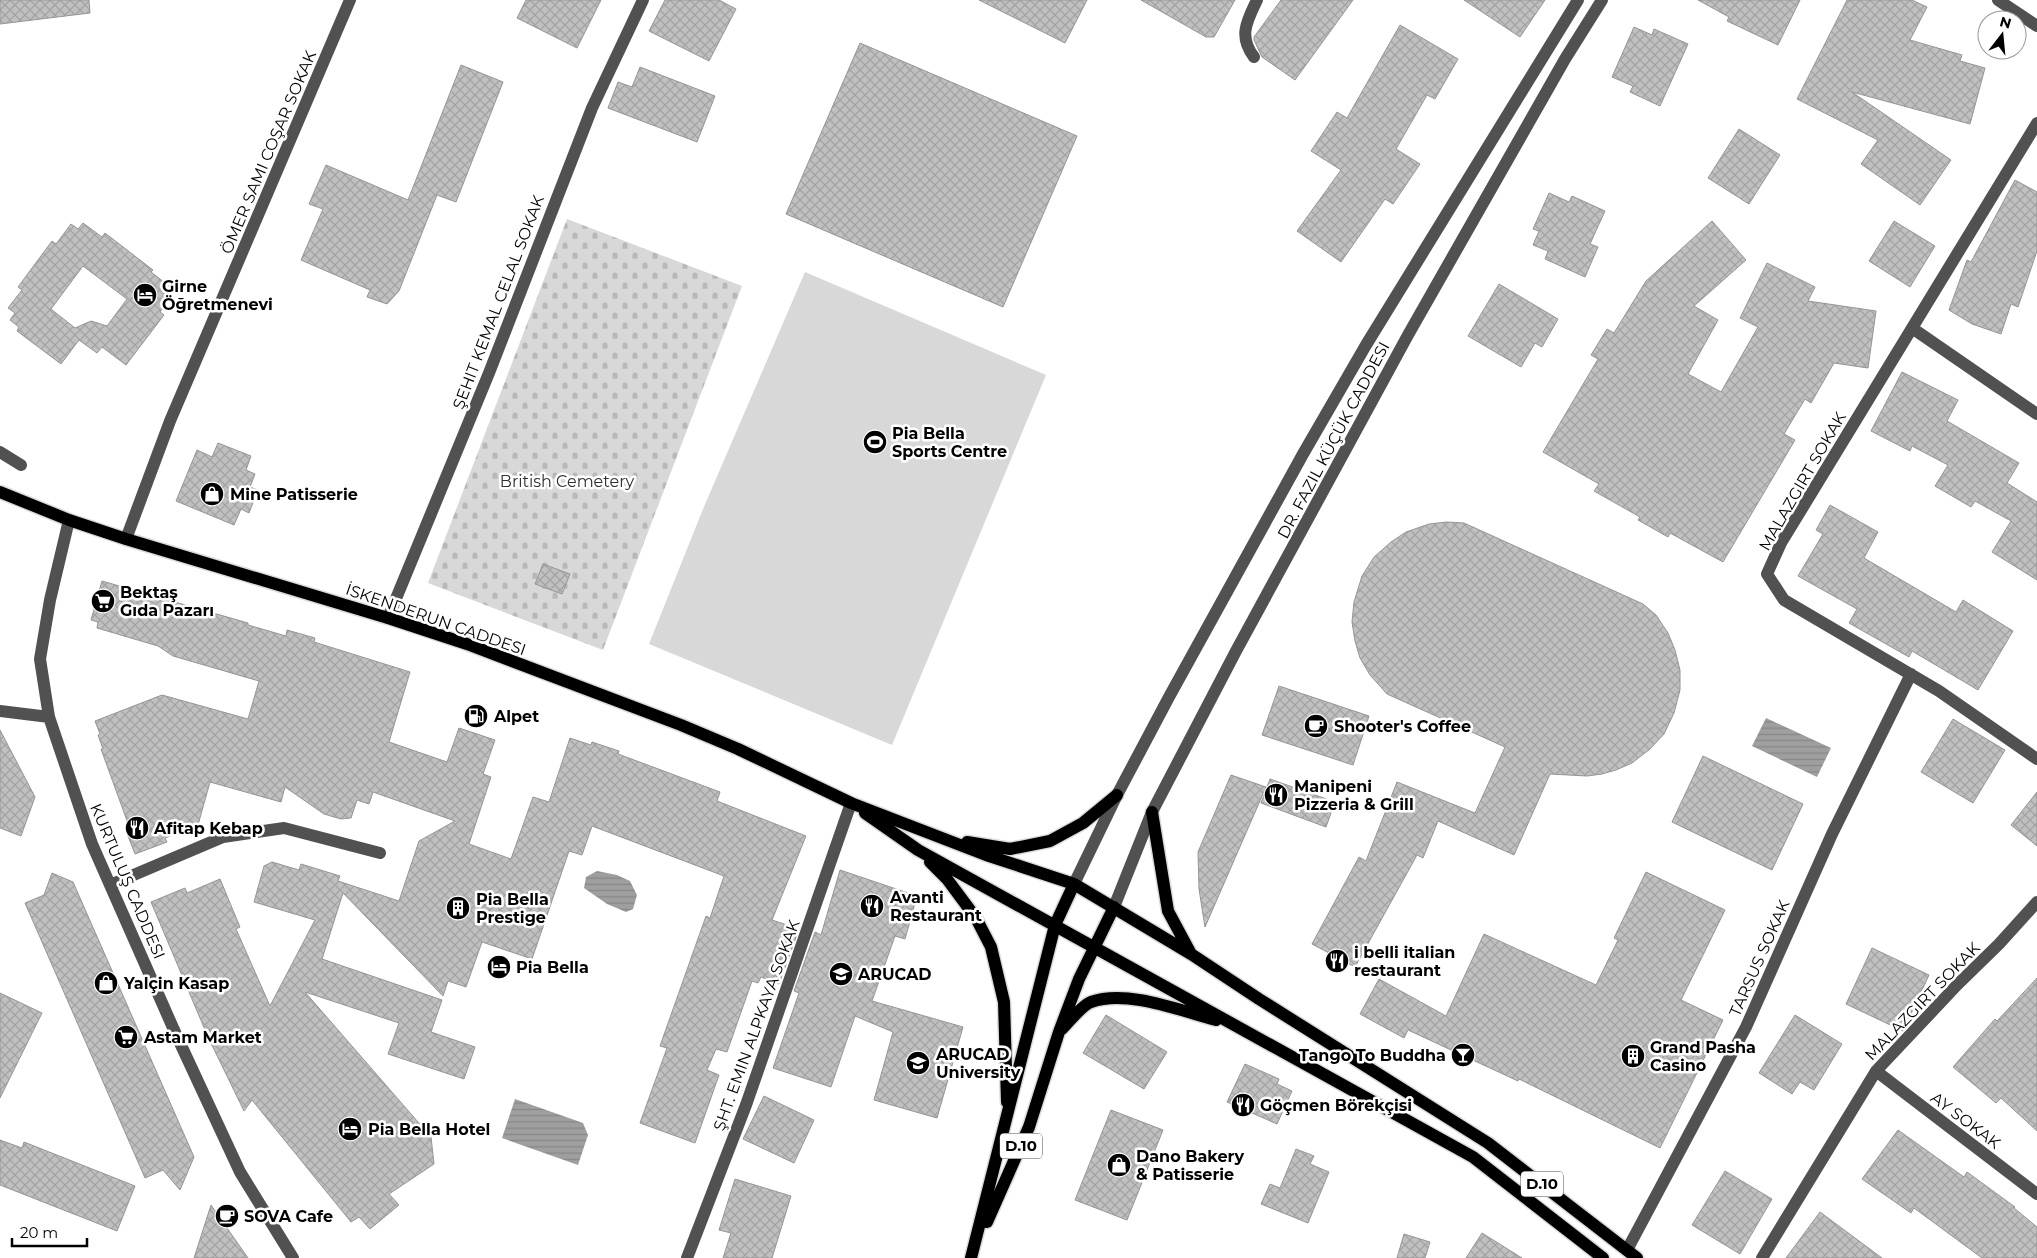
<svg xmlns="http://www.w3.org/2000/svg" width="2037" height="1258" font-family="Montserrat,sans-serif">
<defs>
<pattern id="cemetery-stones" width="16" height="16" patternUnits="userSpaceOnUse" patternTransform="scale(1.25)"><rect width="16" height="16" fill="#d8d8d8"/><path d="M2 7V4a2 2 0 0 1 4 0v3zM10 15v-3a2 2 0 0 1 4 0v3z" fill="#b8b8b8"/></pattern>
<pattern id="water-rules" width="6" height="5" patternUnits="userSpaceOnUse" patternTransform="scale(1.25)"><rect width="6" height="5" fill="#9f9f9f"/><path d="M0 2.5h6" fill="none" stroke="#878787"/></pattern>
<pattern id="building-cross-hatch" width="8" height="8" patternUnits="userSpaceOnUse" patternTransform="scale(1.25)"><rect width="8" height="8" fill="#c0c0c0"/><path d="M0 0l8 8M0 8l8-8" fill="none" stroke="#a3a3a3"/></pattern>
</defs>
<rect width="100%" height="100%" fill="#fff"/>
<!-- cemetery -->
<path fill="url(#cemetery-stones)" d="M567,219L742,286L603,650L428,583Z"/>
<!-- garden -->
<path fill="#d8d8d8" d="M805,272L1046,375L892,745L649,644L703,509Z"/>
<!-- water -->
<path fill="url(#water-rules)" d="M1766,718L1831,748L1817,777L1752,746Z
M597,871L617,875L630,881L637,895L633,909L626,912L607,904L584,888L586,877Z
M515,1099L583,1123L588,1135L578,1165L502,1138Z"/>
<!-- building -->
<path fill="url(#building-cross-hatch)" stroke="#959595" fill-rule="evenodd" d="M0,0H89L90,13L0,24Z
M526,0H601L577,48L517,18Z
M665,0H719L736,9L709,61L649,31Z
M979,0H1087L1065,43Z
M1141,0H1235L1214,37H1206Z
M1281,0H1353L1295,80L1262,57L1254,40V37Z
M1464,0H1545L1520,37Z
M1698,0H1800L1778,45L1727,21L1729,17Z
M1847,0H1912L1927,7L1910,40L1962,55L1960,61L1985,68L1970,124L1852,92L1951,160L1920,205L1861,164L1878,140L1797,99Z
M1400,25L1458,59L1435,99L1427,95L1396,149L1420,164L1393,204L1385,199L1341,262L1297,231L1341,170L1311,151L1337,112L1347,118Z
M1634,27L1652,35L1654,29L1688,44L1660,106L1630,92L1633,86L1612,77Z
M860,43L1077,136L1003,307L786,214Z
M461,65L503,82L456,202L437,195L399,291L387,304L367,297L370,290L301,260L323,209L309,204L326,165L408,200Z
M640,67L715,96L697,142L608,108L618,82L632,87Z
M1739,129L1780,155L1749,204L1708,178Z
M2015,180L2037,192V251L2018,307L2011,304L2001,334L1972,324L1949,310L1967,260L1971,262Z
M1549,193L1569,202L1572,196L1605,211L1590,244L1598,247L1585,277L1545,259L1548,251L1533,245L1539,231L1533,229Z
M1712,221L1746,260L1694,306L1718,320L1688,374L1721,392L1758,327L1740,318L1767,263L1815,287L1808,301L1876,311L1868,368L1834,363L1811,403L1805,399L1784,434L1795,440L1723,562L1670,533L1668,537L1638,520L1640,517L1594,491L1599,484L1543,452L1598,359L1591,355L1607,329L1614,333L1646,281Z
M1894,221L1935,246L1910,287L1869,261Z
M83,223L102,237L105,233L153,270L151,272L169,286L164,293L171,298L160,312L164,315L126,365L102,347L97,353L79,340L61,364L17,331L19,327L10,320L15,313L8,308L22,290L18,287L52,241L56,244L71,224L78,229ZM83,266L127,299L107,326L91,321L75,328L51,309Z
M1499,284L1558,319L1542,347L1535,343L1521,367L1468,336Z
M1902,372L1958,400L1947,421L2019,463L2007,483L2037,502V580L1992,552L2011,521L1975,501L1971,507L1935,486L1948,465L1912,446L1910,451L1871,431Z
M218,443L251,456L246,470L255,474L250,487L258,490L249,513L241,509L234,525L176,501L197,450L212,457Z
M1830,505L1878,532L1864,558L1956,612L1963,600L2013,631L1978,690L1912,651L1909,657L1849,623L1857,609L1798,576L1823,534L1816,530Z
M1447,522L1464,523L1643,604L1656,615L1668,633L1675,650L1680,670V690L1674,713L1664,734L1650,749L1632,763L1616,770L1602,774L1587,776L1550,774L1514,855L1438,821L1423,858L1417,855L1355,967L1312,944L1359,857L1366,861L1397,782L1475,813L1505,747L1387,694L1370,675L1360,658L1355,641L1352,622L1354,602L1362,576L1374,557L1391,542L1406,532L1429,524Z
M543,564L570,574L562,594L535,584Z
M102,581L248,623V625L286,636L287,630L315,638L314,642L410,672L389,742L447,762L459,728L495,740L483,774L491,777L469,844L511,859L533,797L549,802L570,738L591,745L592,742L619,751L618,754L720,792L717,801L806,836L772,920L799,929L779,984L761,977L758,983L752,981L727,1052L716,1049L707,1070L719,1075L695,1143L640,1123L667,1048L660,1046L706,916L710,918L724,876L592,826L582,855L569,851L532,959L482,942L466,987L448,981L443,996L343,893L322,959L442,1000L431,1032L475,1047L464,1079L388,1054L399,1023L305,992L431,1137L434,1164L389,1194L399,1205L370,1229L359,1217L351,1222L252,1100L244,1111L208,1037L151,902L185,888L187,893L220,879L240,927L236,929L270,1006L315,920L254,902L264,866L272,862L299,870L301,864L340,876L338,881L341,882L399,901L419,841L455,821L373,792L369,804L357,800L351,818L341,819L324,814L285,787L281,802L210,782L198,825L165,838L167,842L135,854L126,831L130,829L101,749H103L98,735L100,734L95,721L162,695L248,719L259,681L173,656L158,646L97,628L98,622L91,620Z
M1279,686L1369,716L1353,765L1262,735Z
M1953,719L2005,750L1973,803L1921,772Z
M0,730L35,797L21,836L0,828Z
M1703,756L1803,804L1772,870L1672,822Z
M1231,775L1266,787L1205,927L1199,889L1198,852Z
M1270,779L1335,802L1326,827L1261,803Z
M2037,792V846L2011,825Z
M840,870L917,896L905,939L895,936L872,1001L963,1027L937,1118L874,1100L893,1032L855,1016L831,1087L773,1068L799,993L794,991L815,932L821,935Z
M1646,872L1725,910L1681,1000L1723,1020L1660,1148L1519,1079L1518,1081L1408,1030L1404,1038L1360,1014L1379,979L1446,1016L1484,934L1596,985L1618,940L1614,938Z
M52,873L73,882L194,1157L180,1190L163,1170L145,1178L25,903L44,895Z
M1872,948L1929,975L1903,1031L1846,1004Z
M2037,978V1131L2001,1098L1996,1103L1953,1067L1995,1019L1997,1021Z
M0,993L42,1013L0,1098Z
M1106,1015L1167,1052L1144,1089L1083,1053Z
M1795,1015L1842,1044L1814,1090L1800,1082L1792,1094L1759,1073Z
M1245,1064L1279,1079L1277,1084L1292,1091L1277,1124L1227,1102Z
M764,1096L814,1120L794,1163L743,1139Z
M1111,1110L1163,1130L1127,1220L1075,1200Z
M1898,1130L1964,1177L1967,1172L2015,1207L2014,1208L2037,1227V1258H1982L1914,1208L1911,1213L1862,1179Z
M0,1140L22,1148L24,1142L135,1186L117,1231L0,1185Z
M1296,1149L1314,1156L1310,1164L1329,1172L1308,1223L1261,1204L1270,1184L1280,1188Z
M1725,1171L1772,1199L1740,1254L1692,1225Z
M735,1179L791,1196L772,1258H723L731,1233L719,1230Z
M211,1205L248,1258H194Z
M1820,1212L1882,1258H1786Z
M1482,1233L1522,1258H1466Z
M1404,1234L1430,1242L1425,1258H1397Z"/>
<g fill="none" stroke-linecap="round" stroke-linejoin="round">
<!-- major casing -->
<g stroke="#dbdbdb" stroke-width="15">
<path id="major" d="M0,492L69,520L126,539L388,618L467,644L681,725L738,749L851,803L986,855L1074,884L1191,954L1259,999L1488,1143L1637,1258
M1152,812L1168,911L1190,952
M865,813L918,850L1473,1157L1603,1258
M967,842L1010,849L1050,841L1083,823L1117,795
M930,862L947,879L976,918L991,947L1004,1002L1007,1102
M1062,1029C1070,1021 1081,1006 1091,1002C1127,989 1181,1011 1216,1020
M987,1222L1029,1127L1059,1032L1079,979L1114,907
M971,1258L1055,925L1074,884"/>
</g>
<!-- minor -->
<path stroke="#515151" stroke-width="12" d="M1998,0L2037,26
M1254,57C1238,36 1247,21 1257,0
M2037,123L1781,543L1767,574L1784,600L1939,691L2037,759
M1912,328L2037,414
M0,452L21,465
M69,520L50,600L40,659L49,717L92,844L174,1030L240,1172L293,1258
M126,539L170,421L350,0
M388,618L489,373L592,108L643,0
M0,711L49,717
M1074,884L1117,795L1169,697L1303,454L1366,345L1578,0
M110,885L223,837L284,828L380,853
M1114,907L1152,812L1236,651L1408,335L1565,59L1602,0
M1876,1071L2037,1194
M1627,1250L1746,1027L1832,834L1911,674
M687,1258L746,1105L851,803
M1762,1258L1876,1071L1957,985L1999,944L2037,902"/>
<!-- major -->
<use href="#major" stroke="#000" stroke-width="12"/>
</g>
<!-- icons -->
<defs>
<g id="hotel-disc" transform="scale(1.25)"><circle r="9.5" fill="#000" stroke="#fff"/><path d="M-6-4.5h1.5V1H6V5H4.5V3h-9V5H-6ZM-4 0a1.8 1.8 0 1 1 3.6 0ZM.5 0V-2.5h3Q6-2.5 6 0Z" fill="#fff"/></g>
<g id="stadium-disc" transform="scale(1.25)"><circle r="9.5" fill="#000" stroke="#fff"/><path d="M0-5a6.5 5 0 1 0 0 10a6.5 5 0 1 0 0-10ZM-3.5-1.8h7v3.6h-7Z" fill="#fff"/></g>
<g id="shop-disc" transform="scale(1.25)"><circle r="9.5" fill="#000" stroke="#fff"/><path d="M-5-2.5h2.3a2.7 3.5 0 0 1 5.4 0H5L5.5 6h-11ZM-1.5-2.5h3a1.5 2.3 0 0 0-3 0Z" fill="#fff"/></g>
<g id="supermarket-disc" transform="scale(1.25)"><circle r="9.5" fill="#000" stroke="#fff"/><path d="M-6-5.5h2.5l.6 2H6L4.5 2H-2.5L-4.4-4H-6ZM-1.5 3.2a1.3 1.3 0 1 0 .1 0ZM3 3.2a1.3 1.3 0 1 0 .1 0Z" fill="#fff"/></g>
<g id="fuel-disc" transform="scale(1.25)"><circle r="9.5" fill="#000" stroke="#fff"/><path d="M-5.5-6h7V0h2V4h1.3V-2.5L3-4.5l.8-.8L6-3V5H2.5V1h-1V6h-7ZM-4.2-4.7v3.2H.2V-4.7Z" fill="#fff"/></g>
<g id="cafe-disc" transform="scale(1.25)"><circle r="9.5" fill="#000" stroke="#fff"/><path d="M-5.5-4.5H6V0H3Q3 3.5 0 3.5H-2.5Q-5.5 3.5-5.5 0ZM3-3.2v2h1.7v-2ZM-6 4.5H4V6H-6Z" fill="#fff"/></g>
<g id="restaurant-disc" transform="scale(1.25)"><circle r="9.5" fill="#000" stroke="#fff"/><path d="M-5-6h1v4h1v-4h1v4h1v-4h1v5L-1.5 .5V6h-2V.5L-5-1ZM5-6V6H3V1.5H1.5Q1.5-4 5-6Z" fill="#fff"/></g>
<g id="building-disc" transform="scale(1.25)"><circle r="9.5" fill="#000" stroke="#fff"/><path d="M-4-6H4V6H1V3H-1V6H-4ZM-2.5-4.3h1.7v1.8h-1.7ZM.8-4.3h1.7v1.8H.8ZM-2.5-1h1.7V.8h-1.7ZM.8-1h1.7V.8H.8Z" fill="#fff"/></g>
<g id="university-disc" transform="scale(1.25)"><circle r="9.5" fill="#000" stroke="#fff"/><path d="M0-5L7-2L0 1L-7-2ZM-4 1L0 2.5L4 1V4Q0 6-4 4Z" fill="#fff"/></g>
<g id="bar-disc" transform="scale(1.25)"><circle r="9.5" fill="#000" stroke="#fff"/><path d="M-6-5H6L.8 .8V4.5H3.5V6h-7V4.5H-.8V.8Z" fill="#fff"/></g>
</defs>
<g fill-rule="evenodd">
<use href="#hotel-disc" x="145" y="295"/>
<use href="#stadium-disc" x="875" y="442"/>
<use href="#shop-disc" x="212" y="494"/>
<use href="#supermarket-disc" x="103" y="601"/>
<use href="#fuel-disc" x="476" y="716"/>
<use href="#cafe-disc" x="1316" y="726"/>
<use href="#restaurant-disc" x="1276" y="795"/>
<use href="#restaurant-disc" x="137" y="828"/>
<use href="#restaurant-disc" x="872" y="906"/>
<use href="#building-disc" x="458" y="908"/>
<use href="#restaurant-disc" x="1337" y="961"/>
<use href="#hotel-disc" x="499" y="967"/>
<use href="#university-disc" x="841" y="974"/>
<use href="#shop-disc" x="106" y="983"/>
<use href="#supermarket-disc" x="126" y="1037"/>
<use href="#bar-disc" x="1463" y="1055"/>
<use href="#building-disc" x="1633" y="1056"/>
<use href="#university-disc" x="918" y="1063"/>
<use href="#restaurant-disc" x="1243" y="1105"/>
<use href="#hotel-disc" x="350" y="1129"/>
<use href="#shop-disc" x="1119" y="1165"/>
<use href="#cafe-disc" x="227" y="1216"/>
</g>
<g text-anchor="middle" stroke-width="5" stroke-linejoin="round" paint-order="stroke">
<!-- shield labels -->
<g fill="#fff" stroke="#4c4c4c" stroke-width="1">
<rect x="1000" y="1133.5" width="42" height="25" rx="4"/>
<rect x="1521" y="1171.5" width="42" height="25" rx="4"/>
</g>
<g font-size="15" font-weight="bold" fill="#000">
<text x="1021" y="1151">D.10</text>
<text x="1542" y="1189">D.10</text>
</g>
<!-- street labels -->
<g font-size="16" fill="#000" stroke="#fff">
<text transform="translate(268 152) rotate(-67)" y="6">ÖMER SAMI COŞAR SOKAK</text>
<text transform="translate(498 302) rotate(-69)" y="6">ŞEHIT KEMAL CELAL SOKAK</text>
<text transform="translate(1333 440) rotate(-62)" y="6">DR. FAZIL KÜÇÜK CADDESI</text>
<text transform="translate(1802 481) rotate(-60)" y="6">MALAZGIRT SOKAK</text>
<text transform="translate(436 619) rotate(19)" y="6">İSKENDERUN CADDESI</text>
<text transform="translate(128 881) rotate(67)" y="6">KURTULUŞ CADDESI</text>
<text transform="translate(1759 958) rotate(-66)" y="6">TARSUS SOKAK</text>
<text transform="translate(1922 1001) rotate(-46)" y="6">MALAZGIRT SOKAK</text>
<text transform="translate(756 1025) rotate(-70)" y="6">ŞHT. EMIN ALPKAYA SOKAK</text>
<text transform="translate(1966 1120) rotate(37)" y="6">AY SOKAK</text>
</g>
<!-- poi labels -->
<g font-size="16" font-weight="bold" fill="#000" stroke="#fff" text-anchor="start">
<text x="162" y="292">Girne<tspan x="162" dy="18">Öğretmenevi</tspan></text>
<text x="892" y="439">Pia Bella<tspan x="892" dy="18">Sports Centre</tspan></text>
<text x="230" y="500">Mine Patisserie</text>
<text x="120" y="598">Bektaş<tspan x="120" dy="18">Gıda Pazarı</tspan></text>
<text x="494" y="722">Alpet</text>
<text x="1334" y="732">Shooter's Coffee</text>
<text x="1294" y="792">Manipeni<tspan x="1294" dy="18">Pizzeria &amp; Grill</tspan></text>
<text x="154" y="834">Afitap Kebap</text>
<text x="890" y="903">Avanti<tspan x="890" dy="18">Restaurant</tspan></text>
<text x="476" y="905">Pia Bella<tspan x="476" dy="18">Prestige</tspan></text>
<text x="1354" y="958">i belli italian<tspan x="1354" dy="18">restaurant</tspan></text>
<text x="516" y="973">Pia Bella</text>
<text x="858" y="980">ARUCAD</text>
<text x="124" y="989">Yalçin Kasap</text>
<text x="144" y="1043">Astam Market</text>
<text x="1650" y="1053">Grand Pasha<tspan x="1650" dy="18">Casino</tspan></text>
<text x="936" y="1060">ARUCAD<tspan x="936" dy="18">University</tspan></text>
<text x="1446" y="1061" text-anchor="end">Tango To Buddha</text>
<text x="1260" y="1111">Göçmen Börekçisi</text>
<text x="368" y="1135">Pia Bella Hotel</text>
<text x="1136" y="1162">Dano Bakery<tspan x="1136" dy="18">&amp; Patisserie</tspan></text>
<text x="244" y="1222">SOVA Cafe</text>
</g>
<!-- park labels -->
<g font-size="16" fill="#2f2f2f" stroke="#fff">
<text x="567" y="487">British Cemetery</text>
</g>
</g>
<!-- north arrow -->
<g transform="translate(2002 35) rotate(16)"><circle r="24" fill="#ffffff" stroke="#999999"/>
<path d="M0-4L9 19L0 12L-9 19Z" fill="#000000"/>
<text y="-8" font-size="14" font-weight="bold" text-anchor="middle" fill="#000000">N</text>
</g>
<!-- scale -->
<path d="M12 1238v8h75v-8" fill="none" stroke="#000000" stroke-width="2.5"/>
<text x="20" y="1238" font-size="15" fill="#000000" stroke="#ffffff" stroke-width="4" paint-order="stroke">20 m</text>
</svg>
